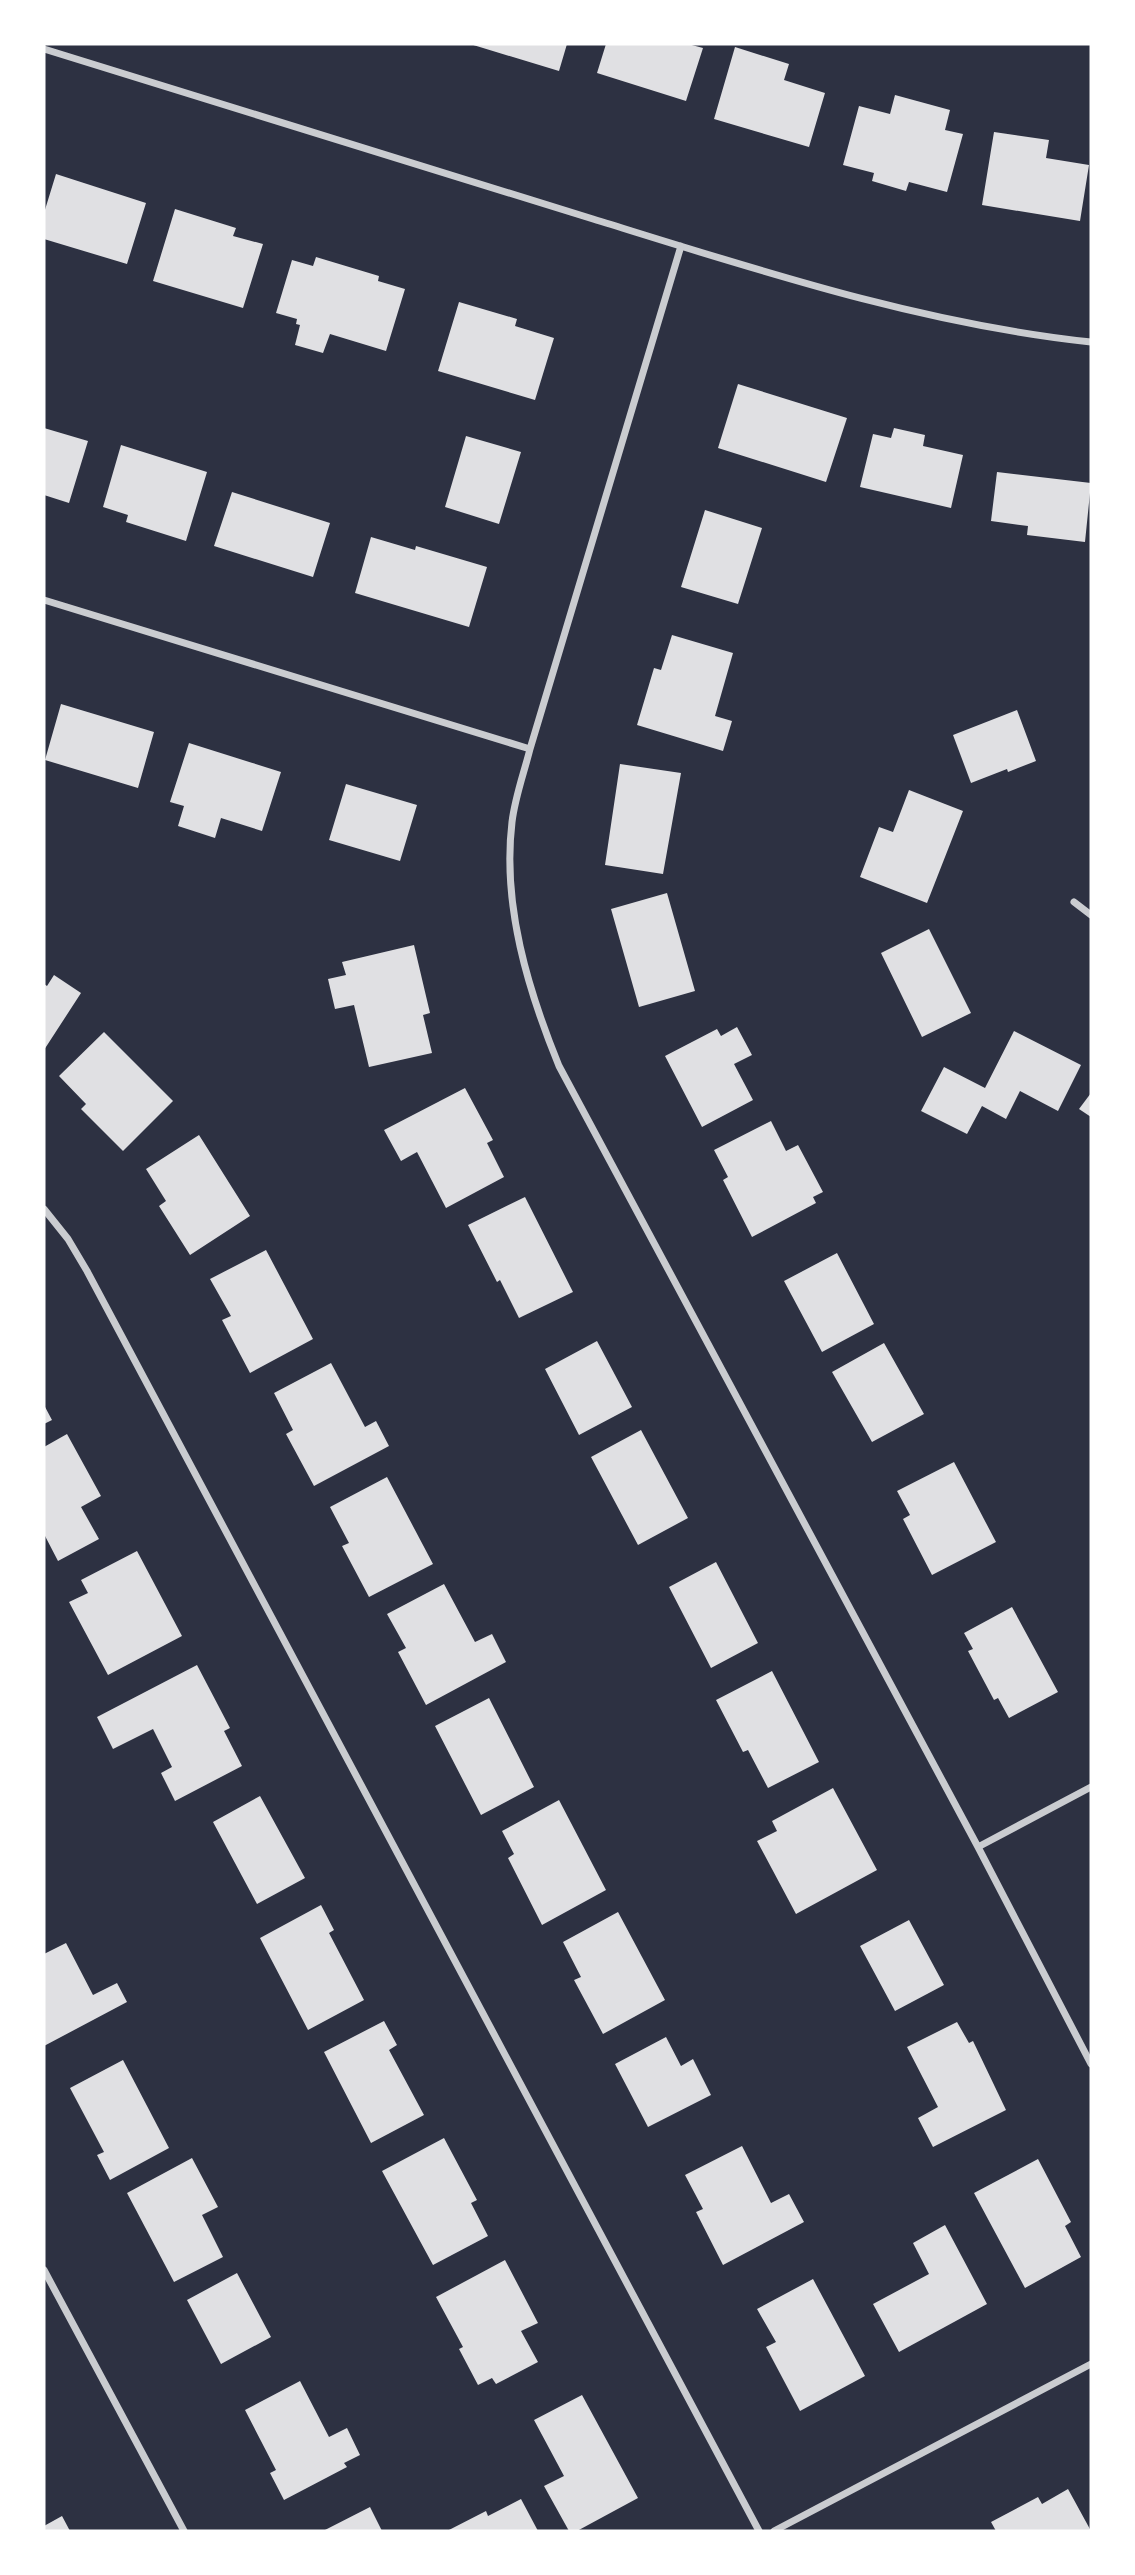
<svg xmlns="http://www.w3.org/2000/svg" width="1135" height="2575" font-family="'Varela Round',sans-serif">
<rect width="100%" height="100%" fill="#2d3142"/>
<!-- building -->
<path fill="#e0e0e3" d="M470,44H567L559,71Z
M606,44H688L703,48L686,101L597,73Z
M735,47L789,64L784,80L825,93L809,147L714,119Z
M895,95L950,110L945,130L963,134L947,192L909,182L906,191L872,181L874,173L843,165L859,106L890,114Z
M994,132L1049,140L1046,158L1089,165L1080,221L982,205Z
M56,174L146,203L127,264L44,239V213Z
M175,209L236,228L233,236L263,244L243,308L153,281Z
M316,257L379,276L378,281L405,289L386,351L330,334L323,353L295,345L300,325L296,324L297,319L276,313L292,260L313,266Z
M459,302L517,319L515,326L554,338L535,400L438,371Z
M738,384L847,418L826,482L718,448Z
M44,428L88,441L69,503L44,495Z
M894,428L925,435L923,446L963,455L951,508L860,487L873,434L891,438Z
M466,436L521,452L499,524L445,507Z
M121,445L207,472L186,541L126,522L128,515L103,507Z
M997,472L1091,483L1085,542L1027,535L1028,526L991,521Z
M232,492L330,523L313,577L214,546Z
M705,510L762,528L738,604L681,587Z
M371,537L415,550L416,546L487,567L469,627L355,593Z
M672,635L733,653L715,716L732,721L723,751L637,725L654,668L661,670Z
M61,704L154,732L138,788L45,760Z
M1017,710L1036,761L1008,772L1007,769L971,783L953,735Z
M189,743L281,772L262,831L221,818L215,838L178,826L184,806L170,802Z
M620,764L681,773L663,874L605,865Z
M346,784L417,805L400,861L329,840Z
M909,790L963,811L927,903L860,877L879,827L893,832Z
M667,893L695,991L639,1007L611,909Z
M929,929L971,1013L922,1037L881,953Z
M414,945L430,1013L423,1015L432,1053L369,1067L354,1005L335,1009L328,979L346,975L342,962Z
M54,975L81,993L44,1050V984L47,986Z
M737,1027L752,1055L734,1064L753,1100L702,1127L665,1056L717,1029L721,1036Z
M1014,1031L1081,1065L1058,1111L1020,1091L1006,1119L982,1106L967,1134L921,1111L944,1067L985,1088Z
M104,1032L173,1101L123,1151L81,1109L86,1104L59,1076Z
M465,1088L493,1140L487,1143L504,1177L446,1208L417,1152L401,1161L384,1130Z
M1091,1093V1117L1079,1109Z
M771,1121L786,1151L798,1145L823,1192L813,1197L816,1203L752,1237L723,1180L728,1177L714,1150Z
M199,1135L250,1216L190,1255L159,1206L166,1201L146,1169Z
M525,1197L573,1292L519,1318L500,1280L497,1282L468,1225Z
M266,1250L313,1339L250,1373L222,1320L231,1316L210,1279Z
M837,1253L874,1324L822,1352L784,1281Z
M597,1341L632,1407L579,1435L545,1369Z
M884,1343L924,1414L872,1442L832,1372Z
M331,1363L365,1427L376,1421L389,1446L314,1486L286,1434L293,1430L274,1393Z
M44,1405L52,1420L44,1424Z
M641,1430L688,1518L638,1545L591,1457Z
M67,1434L101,1496L81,1507L99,1539L58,1561L44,1534V1447Z
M954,1462L996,1542L932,1575L903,1519L910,1515L897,1491Z
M387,1477L433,1564L369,1597L342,1546L349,1543L330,1507Z
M137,1551L182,1636L108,1675L69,1602L88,1593L81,1580Z
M716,1562L758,1643L711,1668L669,1587Z
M444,1584L475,1642L492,1634L506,1662L426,1705L398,1652L406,1648L387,1614Z
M1012,1607L1058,1692L1009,1718L998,1698L994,1700L968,1651L973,1649L964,1633Z
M197,1665L230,1728L224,1731L242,1766L175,1801L161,1773L172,1767L153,1729L113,1749L97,1717Z
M772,1671L819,1762L768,1788L748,1750L743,1752L716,1700Z
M489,1698L534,1787L481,1815L435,1726Z
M833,1788L877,1870L796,1914L757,1841L777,1831L772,1821Z
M260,1796L305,1878L257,1904L213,1822Z
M559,1800L606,1890L542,1925L508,1858L514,1854L502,1831Z
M321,1905L334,1930L329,1933L364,2000L308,2030L260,1938Z
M618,1912L665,2000L603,2034L574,1980L581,1977L563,1942Z
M909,1920L944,1985L895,2011L860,1946Z
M66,1943L93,1995L117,1983L127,2002L44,2046V1954Z
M384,2021L397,2045L389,2050L424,2115L371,2143L324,2052Z
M957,2022L969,2043L973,2041L1006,2110L933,2147L918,2118L938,2107L907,2047Z
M666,2037L681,2066L693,2059L711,2095L648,2127L615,2064Z
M123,2060L169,2148L110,2180L97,2155L104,2152L70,2088Z
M444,2138L477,2200L471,2203L488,2236L433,2265L382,2171Z
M742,2146L771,2203L789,2194L804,2222L723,2265L696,2212L703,2209L685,2175Z
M192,2158L218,2207L202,2215L223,2257L174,2282L127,2193Z
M1038,2159L1071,2222L1065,2226L1081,2257L1025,2288L974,2193Z
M945,2225L987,2304L899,2352L873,2304L929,2274L913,2243Z
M505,2260L538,2323L521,2331L538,2362L496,2384L492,2378L478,2385L459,2349L463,2347L436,2297Z
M237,2273L271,2337L221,2364L187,2300Z
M813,2279L865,2376L800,2411L766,2347L776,2342L757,2309Z
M300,2381L329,2437L347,2428L360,2455L344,2463L347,2467L284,2500L270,2473L276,2470L245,2410Z
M582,2395L638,2498L577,2531H569L544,2486L564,2476L534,2420Z
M1068,2489L1091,2531H996L991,2522L1038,2497L1042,2504Z
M521,2499L538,2531H447L486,2511L488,2516Z
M370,2507L382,2531H323Z
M62,2516L70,2531H44V2526Z"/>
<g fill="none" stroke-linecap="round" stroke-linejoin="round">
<!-- minor -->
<path stroke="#caccd0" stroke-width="7" d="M44,49C227,105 410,162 593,219C755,269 921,324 1091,342
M681,246L530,749C524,773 515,797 512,822C502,905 528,990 559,1066L978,1847L1091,2064
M44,600L530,749
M1074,902L1091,915
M44,1209L68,1239L87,1271L759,2531
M978,1847L1091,1787
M44,2270L184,2531
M774,2531L1091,2364"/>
</g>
<!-- border -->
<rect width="1135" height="2575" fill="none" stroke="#ffffff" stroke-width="91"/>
</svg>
